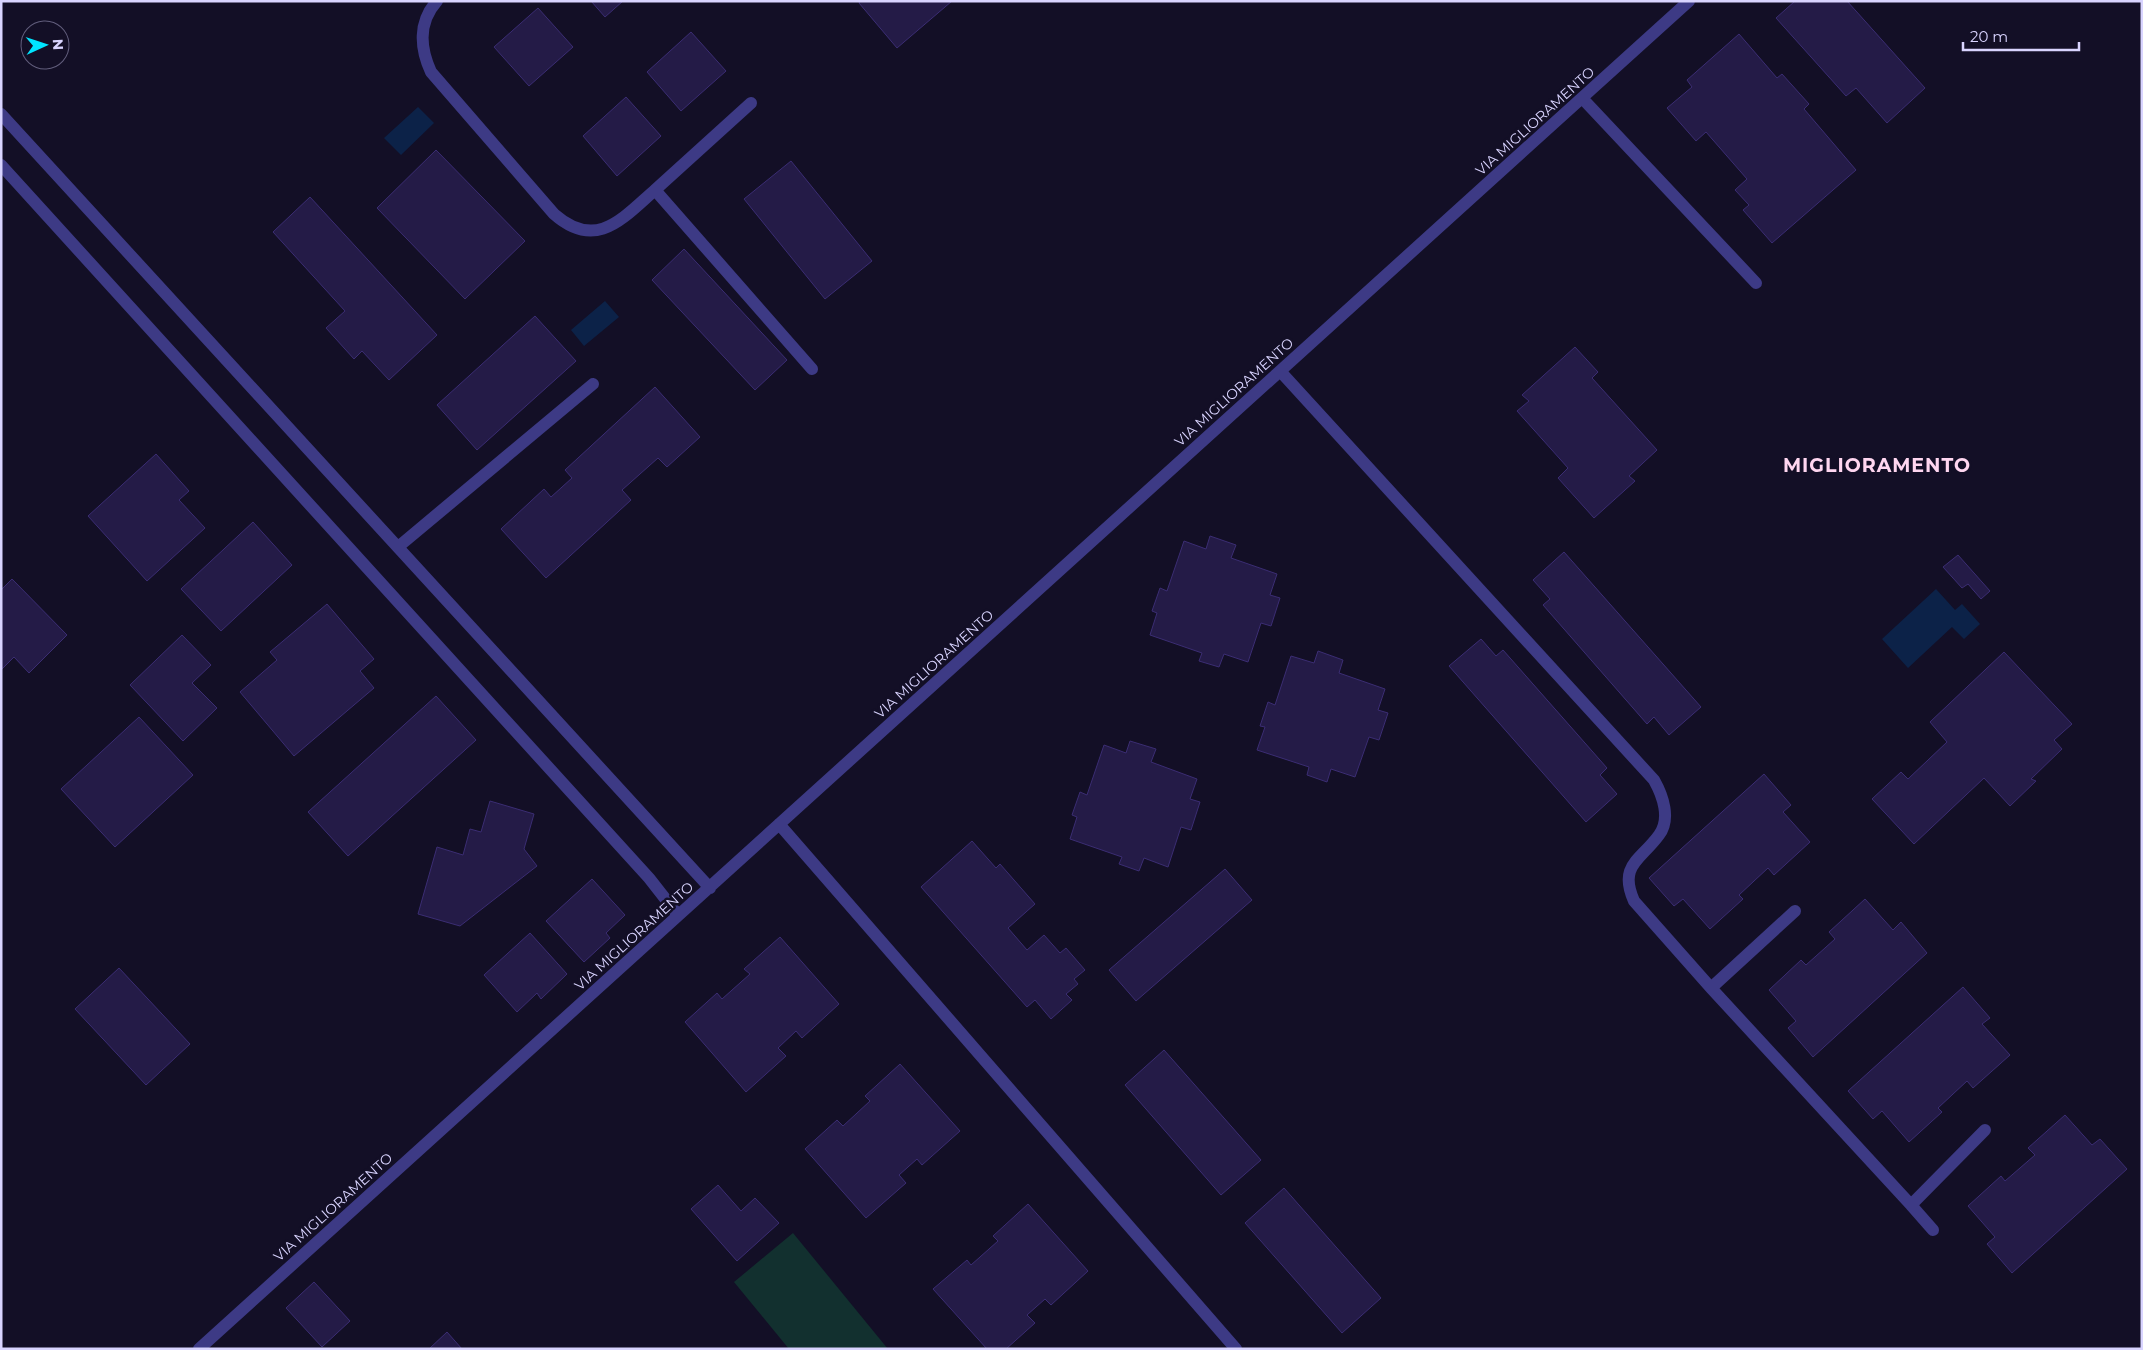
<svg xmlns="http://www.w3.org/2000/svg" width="2143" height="1350" font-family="Montserrat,sans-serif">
<rect width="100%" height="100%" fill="#130f26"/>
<!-- green -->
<path fill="#12302f" d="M793,1233L888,1349H789L734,1282Z"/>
<!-- water -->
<path fill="#0c2248" d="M418,107L434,123L401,155L384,138Z
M605,301L619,317L584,346L571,330Z
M1936,589L1955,610L1962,604L1980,624L1964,639L1952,627L1908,668L1882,639Z"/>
<!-- building -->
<path fill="#241b47" stroke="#3b2d73" d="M591,1H623L605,17Z
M860,1H952L897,48L859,3Z
M1795,1H1847L1925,88L1887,123L1856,88L1846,96L1776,18Z
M538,8L573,47L529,86L494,47Z
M691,32L726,71L681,111L647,72Z
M1739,34L1777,78L1782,74L1809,104L1804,109L1856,170L1772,243L1743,210L1749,205L1735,190L1747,179L1706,132L1696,141L1667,108L1692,87L1687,80Z
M626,97L661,136L617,176L583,136Z
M436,150L525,241L465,299L377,208Z
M791,161L872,261L825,299L744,199Z
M310,197L437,335L389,380L362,351L354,359L326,328L345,311L273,232Z
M684,249L787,360L755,390L652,280Z
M535,316L576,361L477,450L437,405Z
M1575,347L1598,372L1592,378L1657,450L1629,476L1635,481L1594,518L1558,478L1568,468L1517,411L1529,401L1522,395Z
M655,387L700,437L667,467L658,458L622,490L631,500L546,578L501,529L544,489L551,497L572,478L565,470Z
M156,454L189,491L179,500L205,528L147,581L88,516Z
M253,522L292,565L221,631L181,589Z
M1210,536L1236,545L1231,558L1277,574L1270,595L1280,598L1271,626L1261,623L1248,662L1224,654L1219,667L1199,661L1202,653L1150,635L1157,613L1152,611L1160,588L1167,591L1184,541L1206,549Z
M1564,552L1701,707L1669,735L1654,717L1647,724L1543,605L1550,599L1533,580Z
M1958,555L1990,591L1981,599L1968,584L1962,588L1943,567Z
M12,579L67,635L29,673L14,657L1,670V590Z
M327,604L374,659L360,671L374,688L294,756L240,692L277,660L270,652Z
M182,635L211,665L192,683L217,708L183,741L130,685Z
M1481,639L1496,656L1503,650L1607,768L1600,775L1617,794L1586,822L1449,666Z
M1318,651L1343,660L1339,673L1385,689L1378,710L1388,713L1379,740L1369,737L1355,777L1331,769L1327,782L1307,775L1309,767L1257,750L1265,727L1260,726L1268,702L1275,705L1291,656L1314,663Z
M2004,652L2072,724L2054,740L2062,749L2031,779L2036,781L2010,806L1984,778L1914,844L1872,799L1901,772L1908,779L1947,742L1930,722Z
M436,696L476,740L348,856L308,812Z
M139,717L193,775L115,847L61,789Z
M1130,741L1156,749L1151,762L1197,779L1190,799L1200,802L1191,830L1181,827L1168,867L1144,858L1139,871L1119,864L1122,857L1070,839L1077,817L1072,815L1080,792L1087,795L1104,745L1126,753Z
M1764,774L1791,805L1783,812L1810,842L1774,875L1768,868L1739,895L1743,899L1710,929L1683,899L1674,906L1649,878Z
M490,801L534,814L524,849L537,866L460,926L418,914L437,847L463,855L470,829L481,832Z
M972,841L996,868L1000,864L1035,904L1008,928L1027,950L1044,935L1060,953L1066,948L1085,970L1074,979L1078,984L1066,994L1072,1000L1051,1019L1035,1000L1027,1007L921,887Z
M1225,869L1252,900L1136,1001L1109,970Z
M592,879L625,915L606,933L610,938L584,962L546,921Z
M1865,899L1893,930L1901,922L1927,953L1813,1057L1788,1028L1796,1021L1769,990L1801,960L1806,965L1835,939L1829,932Z
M530,933L567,974L541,999L537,993L517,1012L484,975Z
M780,937L839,1004L802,1038L796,1031L778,1048L786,1056L746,1092L685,1022L717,993L722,999L750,974L744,969Z
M119,968L190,1044L146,1085L75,1009Z
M1963,987L1990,1018L1982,1024L2010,1055L1973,1088L1967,1081L1938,1108L1942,1112L1909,1142L1882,1111L1873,1119L1848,1091Z
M1164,1050L1261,1160L1221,1195L1125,1085Z
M900,1064L960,1131L922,1165L917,1159L899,1175L906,1183L866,1218L805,1149L837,1120L843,1126L870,1101L865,1096Z
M2065,1115L2092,1145L2100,1139L2127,1169L2012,1273L1987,1244L1995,1237L1968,1206L2001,1176L2005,1181L2035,1155L2028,1148Z
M718,1185L741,1211L755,1198L779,1223L737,1261L691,1209Z
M1284,1188L1381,1298L1342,1333L1245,1223Z
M1028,1204L1088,1271L1051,1305L1045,1299L1027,1315L1035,1323L1006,1349H987L933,1289L967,1260L971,1265L998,1241L993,1236Z
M314,1282L350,1321L322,1347L286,1308Z
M447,1332L462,1349H429Z"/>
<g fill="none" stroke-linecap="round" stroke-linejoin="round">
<!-- minor -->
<path stroke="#3d3a85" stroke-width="12" d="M437,1C418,22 420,48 431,72L554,214C596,251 622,219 655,190L812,369
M1582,98L1756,283
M1,114L710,888
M1,165L649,878L678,915
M655,190L751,103
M1280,371L1654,780C1663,796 1671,819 1659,835C1641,860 1618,865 1634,901L1711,988L1911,1205L1985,1130
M398,547L593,384
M779,824L1236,1349
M1711,988L1795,911
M1911,1205L1933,1230
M199,1349L1689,1"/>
</g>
<g text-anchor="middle" stroke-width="5" stroke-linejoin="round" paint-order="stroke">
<!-- street labels -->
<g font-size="14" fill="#d9d4ff" stroke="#130f26">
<text transform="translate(1535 121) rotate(-42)" y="5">VIA MIGLIORAMENTO</text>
<text transform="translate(1234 392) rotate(-42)" y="5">VIA MIGLIORAMENTO</text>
<text transform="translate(934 664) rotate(-42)" y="5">VIA MIGLIORAMENTO</text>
<text transform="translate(634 936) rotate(-42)" y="5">VIA MIGLIORAMENTO</text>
<text transform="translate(333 1207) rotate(-42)" y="5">VIA MIGLIORAMENTO</text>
</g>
<!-- district labels -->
<g font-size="19" font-weight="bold" letter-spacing="1" fill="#ffd6f0" stroke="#130f26">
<text x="1877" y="472">MIGLIORAMENTO</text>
</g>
</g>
<!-- border -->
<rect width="2143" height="1350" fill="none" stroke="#d9d4ff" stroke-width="5"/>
<!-- north arrow -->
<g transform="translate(45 45) rotate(87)"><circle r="24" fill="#130f26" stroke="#625e7d"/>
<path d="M0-4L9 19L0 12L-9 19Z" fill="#00e5ff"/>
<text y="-8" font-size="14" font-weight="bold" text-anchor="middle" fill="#d9d4ff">N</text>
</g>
<!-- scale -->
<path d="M1963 42v8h116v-8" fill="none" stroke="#d9d4ff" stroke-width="2.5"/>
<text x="1970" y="42" font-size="15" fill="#d9d4ff" stroke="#130f26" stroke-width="4" paint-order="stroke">20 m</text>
</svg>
